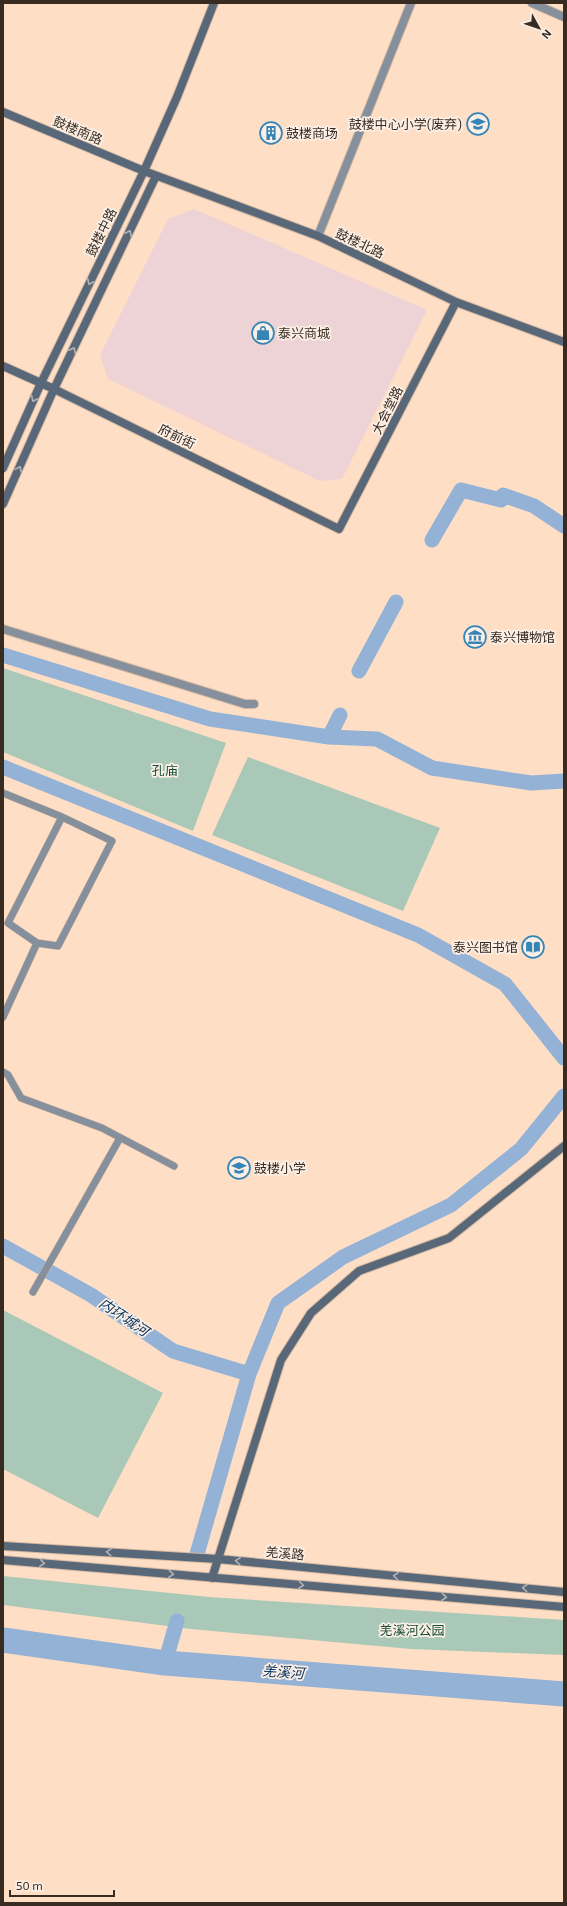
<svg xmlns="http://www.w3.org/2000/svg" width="567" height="1906" font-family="'Exo 2','Noto Sans SC',sans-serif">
<rect width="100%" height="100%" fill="#fedec5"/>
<!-- commercial -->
<path fill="#eed3d6" d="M194,209L427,310L342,479L320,481L108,379L100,355L168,219Z"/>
<!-- green -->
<path fill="#a9c8b7" d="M3,668L226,743L193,831L3,752Z
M248,757L440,828L403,911L212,835Z
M3,1310L163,1393L98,1518L3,1469Z
M3,1576L209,1597L564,1620V1655L411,1649L191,1629L3,1605Z"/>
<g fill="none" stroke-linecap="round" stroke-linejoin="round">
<!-- canal -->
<path stroke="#93b2d5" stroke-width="15" d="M432,540L461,490L501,500L503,495L534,506L564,526
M3,655L210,719L329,737L377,739L432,768L531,783L564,781
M359,671L396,602
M329,737L340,715
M3,767L418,935L505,984L564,1058
M3,1246L91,1295L173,1351L249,1374
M197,1554L249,1374L278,1303L343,1257L451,1205L521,1149L564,1096
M165,1663L177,1621"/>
<!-- river -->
<path stroke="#93b2d5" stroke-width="25" d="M3,1640L165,1663L564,1694"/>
<!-- lane casing -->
<g stroke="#d6baa4" stroke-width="8">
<path id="lane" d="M3,793L62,817
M62,817L112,841L58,946L37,943L8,923Z
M3,1017L37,943
M3,1072L8,1075L21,1098L102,1128L174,1166
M33,1292L120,1138"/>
</g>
<!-- street casing -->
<g stroke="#d6baa4" stroke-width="10">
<path id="street" d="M532,3L564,17
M318,236L411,3
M3,629L245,704H254"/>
</g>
<!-- secondary casing -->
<g stroke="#d6baa4" stroke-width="10">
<path id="secondary" d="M3,112L144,171L318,236L456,302L564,342
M3,366L54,389L339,529L456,302
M3,468L41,383L144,171L177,97L214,3
M3,504L54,389L156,176
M3,1546L218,1559L564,1592
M3,1560L564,1607
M212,1578L281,1360L311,1313L359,1271L449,1238L564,1146"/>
</g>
<!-- lane -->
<use href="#lane" stroke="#86909c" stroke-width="7"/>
<!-- street -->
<use href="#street" stroke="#86909c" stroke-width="8"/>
<!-- secondary -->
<use href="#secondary" stroke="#596879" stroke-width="8"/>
</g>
<!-- one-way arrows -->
<defs><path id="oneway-chevron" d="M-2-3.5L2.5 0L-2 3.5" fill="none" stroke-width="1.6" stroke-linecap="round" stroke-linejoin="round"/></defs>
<g stroke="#b3b2b4">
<use href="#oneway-chevron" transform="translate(129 233) rotate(-64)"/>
<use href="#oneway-chevron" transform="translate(90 282) rotate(116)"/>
<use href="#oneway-chevron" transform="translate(73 350) rotate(-64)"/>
<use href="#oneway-chevron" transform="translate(34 399) rotate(114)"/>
<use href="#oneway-chevron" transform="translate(19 469) rotate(-66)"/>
<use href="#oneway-chevron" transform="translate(109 1552) rotate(-176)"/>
<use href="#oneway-chevron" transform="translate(238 1561) rotate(-175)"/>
<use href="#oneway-chevron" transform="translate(42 1563) rotate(5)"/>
<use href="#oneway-chevron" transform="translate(171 1574) rotate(5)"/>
<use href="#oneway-chevron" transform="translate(396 1576) rotate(-175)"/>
<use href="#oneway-chevron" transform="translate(301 1585) rotate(5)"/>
<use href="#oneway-chevron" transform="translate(525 1588) rotate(-175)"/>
<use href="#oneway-chevron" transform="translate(444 1597) rotate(5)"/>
</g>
<!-- icons -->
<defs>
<g id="school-ring" transform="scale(1.15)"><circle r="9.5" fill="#fcefe5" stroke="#3685b7" stroke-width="1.5"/><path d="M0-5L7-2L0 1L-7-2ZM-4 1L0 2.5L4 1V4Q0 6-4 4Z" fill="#3685b7"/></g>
<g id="building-ring" transform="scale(1.15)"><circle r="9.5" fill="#fcefe5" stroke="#3685b7" stroke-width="1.5"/><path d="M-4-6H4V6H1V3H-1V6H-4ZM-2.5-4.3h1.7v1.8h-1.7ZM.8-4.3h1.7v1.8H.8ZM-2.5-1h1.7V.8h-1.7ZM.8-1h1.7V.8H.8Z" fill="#3685b7"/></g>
<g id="shop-ring" transform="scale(1.15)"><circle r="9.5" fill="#fcefe5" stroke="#3685b7" stroke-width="1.5"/><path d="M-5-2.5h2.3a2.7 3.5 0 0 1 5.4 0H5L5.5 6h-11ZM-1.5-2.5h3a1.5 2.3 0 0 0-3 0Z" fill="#3685b7"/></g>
<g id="museum-ring" transform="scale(1.15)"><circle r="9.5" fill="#fcefe5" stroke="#3685b7" stroke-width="1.5"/><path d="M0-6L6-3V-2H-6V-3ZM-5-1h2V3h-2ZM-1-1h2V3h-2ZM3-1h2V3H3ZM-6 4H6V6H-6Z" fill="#3685b7"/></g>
<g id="library-ring" transform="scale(1.15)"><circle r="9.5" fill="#fcefe5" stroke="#3685b7" stroke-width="1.5"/><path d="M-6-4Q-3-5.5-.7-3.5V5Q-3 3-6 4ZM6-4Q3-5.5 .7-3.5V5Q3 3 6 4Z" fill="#3685b7"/></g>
</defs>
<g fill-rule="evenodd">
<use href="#school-ring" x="478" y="124"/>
<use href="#building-ring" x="271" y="133"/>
<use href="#shop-ring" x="263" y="333"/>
<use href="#museum-ring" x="475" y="637"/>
<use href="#library-ring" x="533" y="947"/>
<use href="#school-ring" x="239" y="1168"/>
</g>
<g text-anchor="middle" stroke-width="3.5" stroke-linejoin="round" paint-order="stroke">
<!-- poi labels -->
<g font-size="13" fill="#382c22" stroke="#fcefe5" text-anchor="start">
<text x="462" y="129" text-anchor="end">鼓楼中心小学(废弃)</text>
<text x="286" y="138">鼓楼商场</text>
<text x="278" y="338">泰兴商城</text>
<text x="490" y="642">泰兴博物馆</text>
<text x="518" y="952" text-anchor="end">泰兴图书馆</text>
<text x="254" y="1173">鼓楼小学</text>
</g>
<!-- street labels -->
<g font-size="13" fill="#382c22" stroke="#fcefe5">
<text transform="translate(78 130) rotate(23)" y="5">鼓楼南路</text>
<text transform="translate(101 232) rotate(-64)" y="5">鼓楼中路</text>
<text transform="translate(360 243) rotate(25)" y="5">鼓楼北路</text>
<text transform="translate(387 410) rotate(-63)" y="5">大会堂路</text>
<text transform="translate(177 436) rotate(26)" y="5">府前街</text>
<text transform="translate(285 1553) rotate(5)" y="5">羌溪路</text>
</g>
<!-- park labels -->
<g font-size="13" fill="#114c34" stroke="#fcefe5">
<text x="165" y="775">孔庙</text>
<text x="412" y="1635">羌溪河公园</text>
</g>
<!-- water labels -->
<g font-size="14" font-style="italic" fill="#04335f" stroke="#fcefe5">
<text transform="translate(124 1317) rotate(34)" y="5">内环城河</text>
<text transform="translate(283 1672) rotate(4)" y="5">羌溪河</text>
</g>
</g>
<!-- border -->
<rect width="567" height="1906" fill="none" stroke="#382c22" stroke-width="8"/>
<!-- north arrow -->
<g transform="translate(539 28) rotate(130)" stroke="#fcefe5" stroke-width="3" paint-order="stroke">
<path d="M0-3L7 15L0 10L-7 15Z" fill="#382c22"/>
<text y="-6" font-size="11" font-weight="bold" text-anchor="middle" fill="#382c22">N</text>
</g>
<!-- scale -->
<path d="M10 1890v6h104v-6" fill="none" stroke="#382c22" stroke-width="2"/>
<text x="16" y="1890" font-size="12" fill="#382c22" stroke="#fcefe5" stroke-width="3" paint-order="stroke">50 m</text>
</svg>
